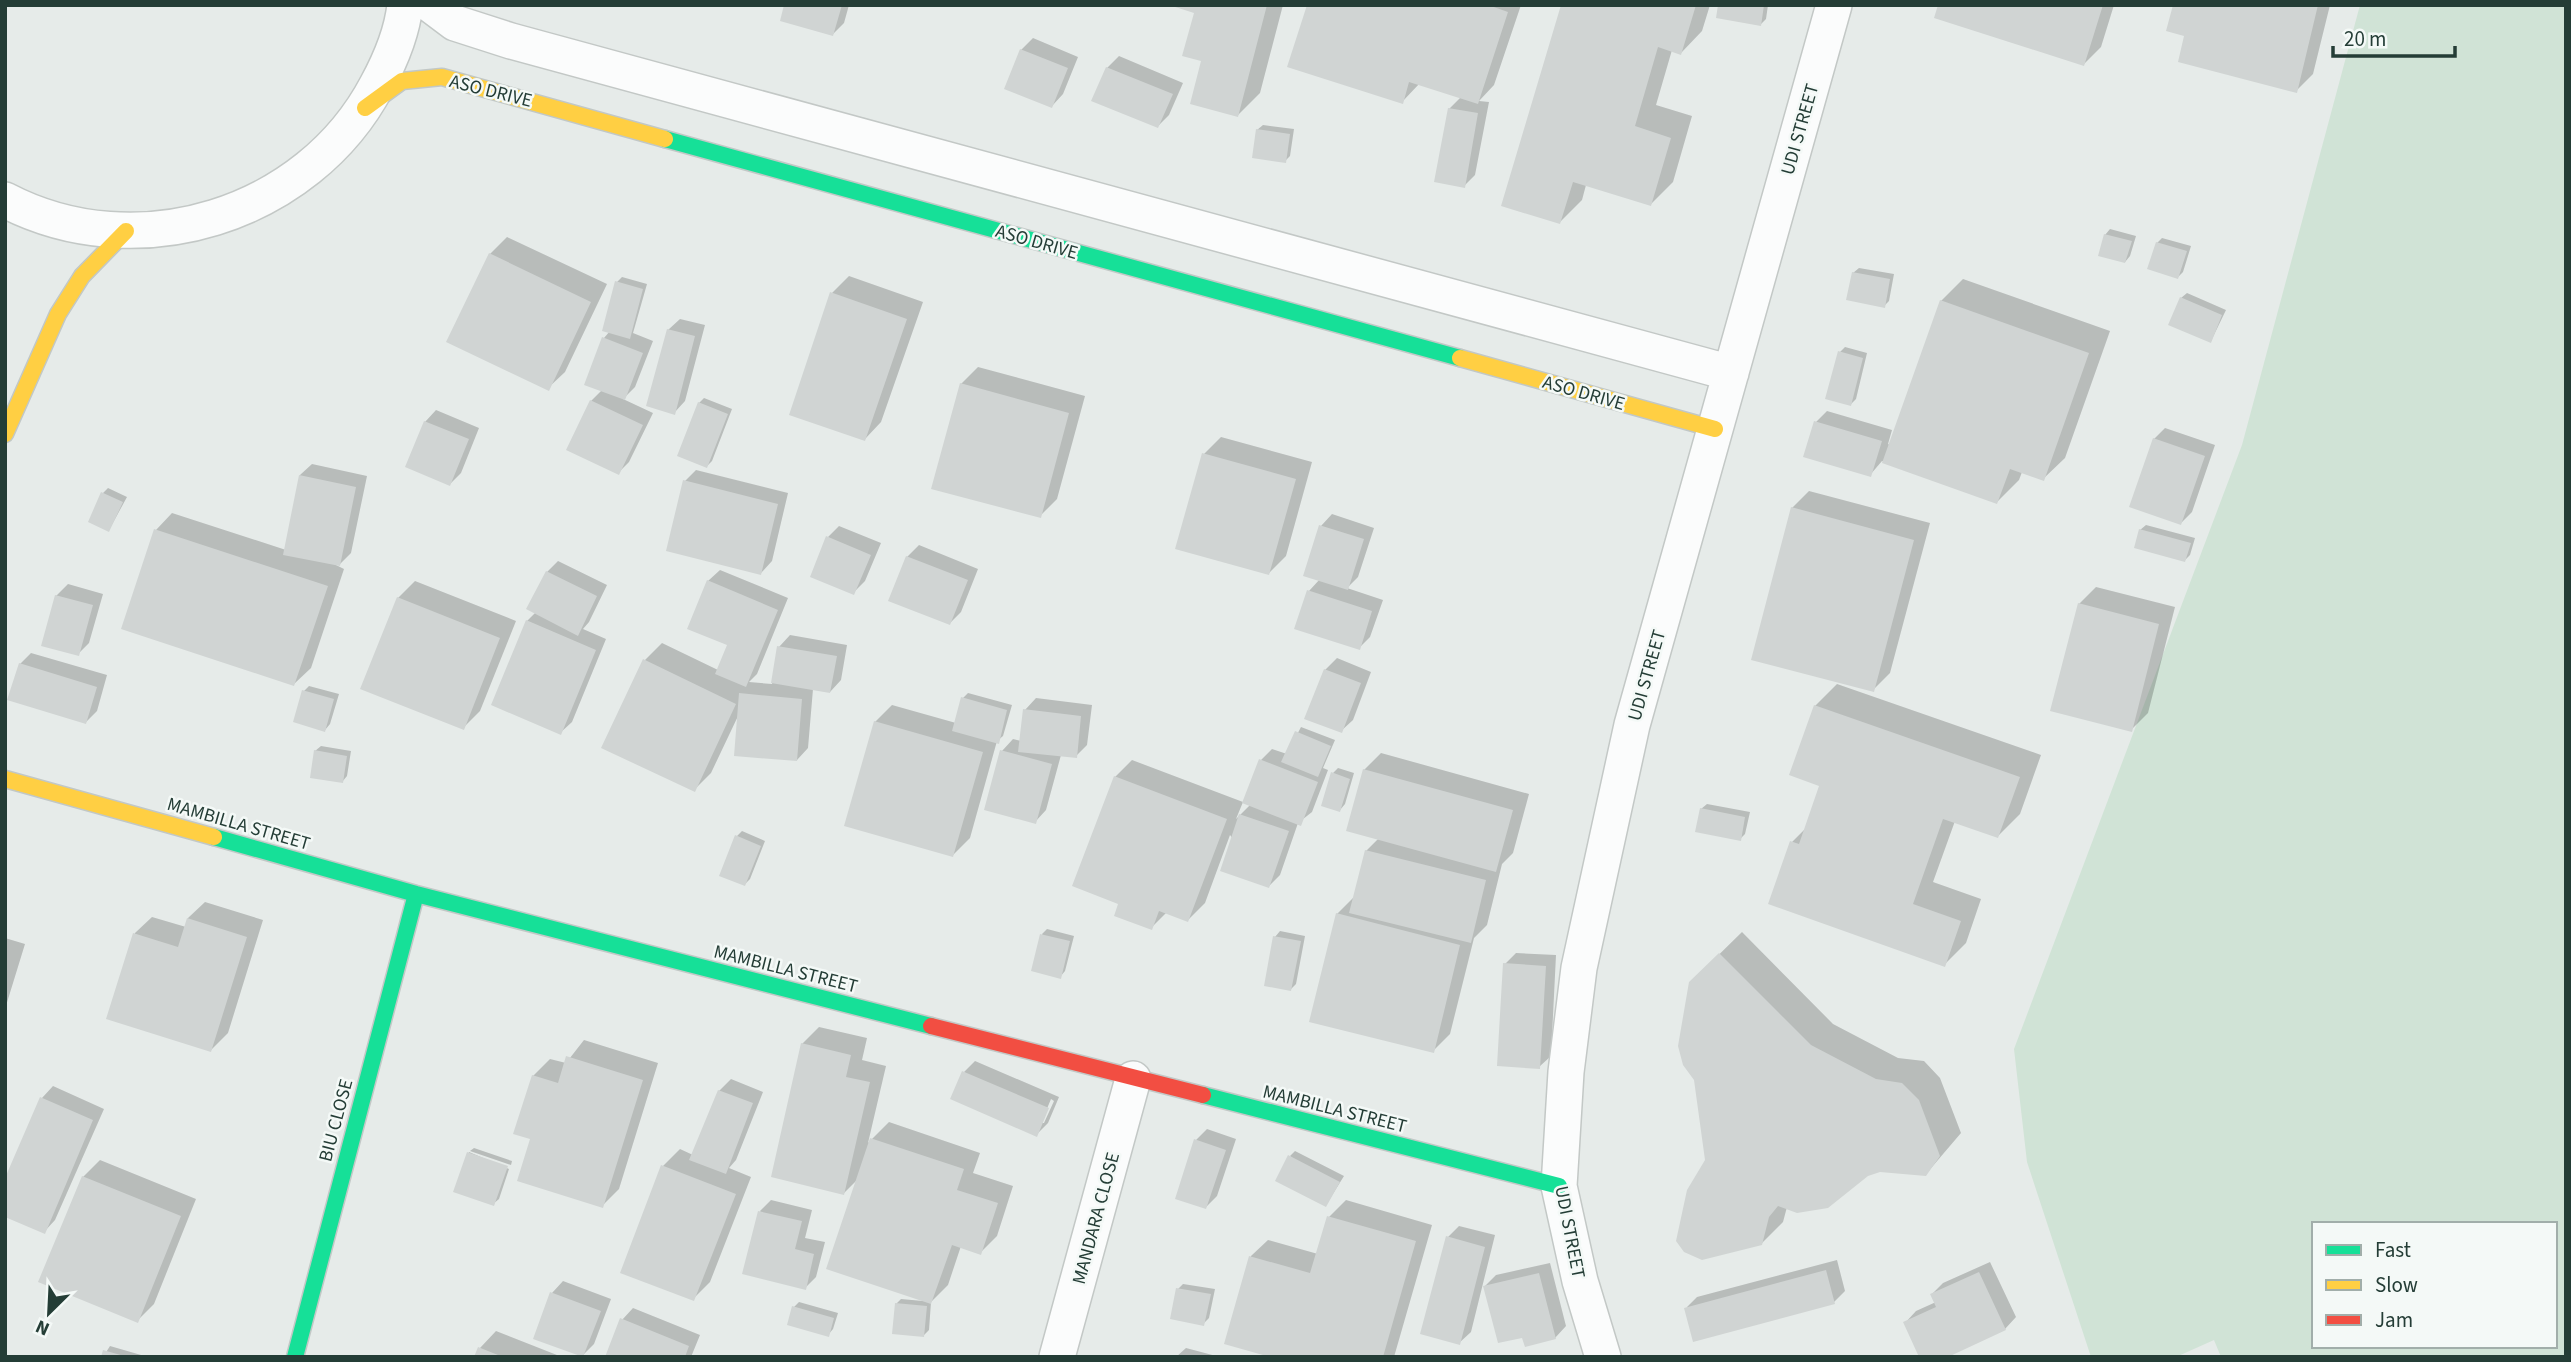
<svg xmlns="http://www.w3.org/2000/svg" width="2571" height="1362" font-family="'Source Sans 3',sans-serif">
<rect width="100%" height="100%" fill="#e6ebe9"/>
<!-- green -->
<path fill="#d0e3d6" fill-rule="evenodd" d="M2360,5H2566V1357H2221L2214,1340L2176,1357H2091L2027,1162L2014,1049L2242,445ZM2314,1224H2555V1346H2314Z"/>
<!-- shadow -->
<path fill="#0003" fill-rule="evenodd" d="M786,5H849L844,23L833,34Z
M1172,5H1283L1260,93L1238,115L1203,60L1196,11Z
M1309,5H1521L1494,85L1479,101L1489,102L1475,175L1464,186L1449,109L1461,97L1420,83L1402,102Z
M1563,5H1710L1702,31L1681,53L1672,50L1656,105L1692,116L1673,182L1651,204L1586,185L1582,200L1560,222Z
M1720,5H1768L1766,19L1761,24Z
M1940,5H2114L2101,47L2084,64Z
M2175,5H2330L2313,74L2296,91L2187,34Z
M1033,38L1078,57L1063,94L1052,106L1021,50Z
M1119,56L1183,83L1169,115L1158,126L1107,68Z
M1263,125L1294,129L1290,156L1285,161L1257,130Z
M2110,229L2136,236L2130,256L2125,262L2105,235Z
M507,237L607,284L565,372L548,388L490,254Z
M2162,238L2191,246L2183,272L2178,277L2157,243Z
M1859,268L1894,274L1889,301L1884,306L1853,273Z
M849,276L923,302L881,422L865,439L832,293Z
M622,277L647,284L633,333L653,341L635,387L623,399L653,413L629,462L618,473L591,401L602,390L604,338L610,331L617,282Z
M1963,279L2110,331L2065,458L2043,479L2022,472L2019,480L1997,502L1882,461L1870,475L1816,422L1827,411L1892,430L1888,444L1890,445L1941,301Z
M2187,293L2226,310L2211,341L2181,298Z
M680,319L705,325L685,401L674,413L668,330Z
M1845,347L1867,353L1856,399L1851,404L1840,352Z
M978,367L1085,396L1057,499L1040,516L961,384Z
M704,398L732,409L712,461L707,466L699,403Z
M436,410L479,428L461,473L450,484L425,422Z
M2165,428L2215,445L2192,512L2181,523L2154,439Z
M1221,437L1312,462L1286,556L1269,573L1204,454Z
M312,464L367,476L351,553L340,564L332,563L344,569L311,668L294,684L156,530L172,513L286,550L300,475Z
M696,470L788,493L772,561L761,573L685,481Z
M108,488L127,497L109,530L103,493Z
M1809,491L1930,523L1890,673L1873,690L1792,508Z
M1332,514L1374,528L1358,577L1347,588L1383,600L1370,637L1359,648L1297,627L1309,591L1320,579L1321,526Z
M2146,525L2195,538L2190,555L2185,560L2140,530Z
M839,526L881,543L865,581L854,592L828,537Z
M919,545L978,569L961,612L950,623L890,600L907,557Z
M558,561L607,585L589,622L583,629L606,639L572,722L560,733L527,621L536,612L547,572Z
M720,570L788,598L757,674L749,682L772,684L779,647L790,635L847,645L841,680L830,692L813,689L808,748L797,760L739,714L711,773L694,790L645,660L662,643L718,670L729,644L708,581Z
M415,581L516,621L480,711L463,728L398,598Z
M68,584L103,594L89,643L78,654L56,596Z
M2096,587L2175,607L2148,713L2131,730L2079,604Z
M31,653L107,675L97,711L86,722L20,664Z
M1337,658L1371,672L1353,720L1341,731L1325,670Z
M1837,684L2041,755L2020,814L1998,836L1955,821L1933,882L1981,899L1966,943L1944,965L1792,842L1807,827L1822,784L1815,706Z
M309,686L339,694L330,724L325,730L304,691Z
M968,693L1012,705L1003,736L997,741L970,838L953,855L875,722L892,705L956,723L963,698Z
M1036,698L1092,705L1087,745L1076,756L1061,755L1046,810L1035,822L1002,751L1013,739L1021,741L1025,710Z
M1301,727L1335,740L1323,768L1328,770L1312,812L1298,823L1280,875L1269,886L1230,835L1205,903L1188,920L1167,912L1151,928L1121,903L1115,777L1132,760L1243,802L1236,819L1251,804L1261,760L1272,749L1287,754Z
M321,746L351,751L347,776L342,782L315,751Z
M1381,753L1529,794L1513,853L1502,864L1487,925L1474,938L1450,1034L1433,1051L1337,914L1355,896L1366,851L1379,838L1364,770Z
M1338,768L1354,773L1345,804L1340,810L1333,773Z
M1707,804L1750,812L1745,834L1740,839L1701,809Z
M742,831L765,841L750,879L745,884L737,836Z
M205,902L263,920L228,1033L211,1050L108,1018L135,933L152,917L186,927L188,918Z
M1047,929L1074,936L1065,971L1060,977L1042,934Z
M1280,931L1305,936L1296,984L1291,989L1275,937Z
M1742,932L1833,1024L1898,1058L1924,1061L1940,1078L1961,1133L1926,1174L1880,1170L1787,1207L1783,1222L1761,1244L1707,1160L1690,983Z
M5,938L25,944L5,1009Z
M1516,953L1556,955L1551,1056L1539,1067L1505,964Z
M819,1027L867,1038L862,1060L886,1066L868,1143L889,1122L980,1153L973,1173L1013,1186L997,1236L980,1253L961,1246L948,1285L931,1302L929,1330L923,1336L896,1304L901,1299L923,1301L859,1178L844,1193L802,1044Z
M584,1040L658,1063L619,1189L602,1206L533,1076L550,1059L566,1063Z
M975,1061L1059,1097L1048,1123L1037,1134L964,1072ZM1051,1099L1054,1101L1044,1123H1041Z
M731,1079L763,1092L736,1160L729,1168L751,1177L710,1282L693,1299L663,1166L680,1149L693,1155L719,1091Z
M53,1086L104,1109L55,1220L44,1232L5,1182L42,1098Z
M1207,1129L1236,1139L1217,1196L1206,1207L1196,1140Z
M474,1148L512,1161L511,1165L470,1151Z
M1295,1151L1344,1176L1326,1205L1290,1156Z
M469,1152L509,1169L499,1199L493,1204L455,1191Z
M100,1160L196,1199L154,1304L137,1321L83,1177Z
M771,1200L812,1210L805,1238L825,1242L816,1277L805,1288L760,1211Z
M1346,1200L1432,1225L1394,1357H1276L1226,1342L1251,1256L1268,1240L1318,1254L1329,1217Z
M1459,1226L1495,1235L1471,1332L1459,1343L1448,1237Z
M1837,1260L1845,1291L1834,1302L1686,1308L1697,1297Z
M1990,1262L2016,1317L2005,1329L1905,1323L1916,1311L1936,1302L1932,1294L1943,1283Z
M1550,1263L1566,1326L1555,1338L1524,1336L1485,1286L1496,1275Z
M563,1281L611,1299L594,1344L582,1356L552,1293Z
M1183,1284L1215,1289L1209,1318L1203,1324L1178,1289Z
M799,1302L838,1313L833,1329L828,1335L794,1307Z
M633,1308L700,1335L691,1357H607L622,1320Z
M496,1331L562,1357H476L480,1348Z
M110,1346L148,1357H103Z
M1186,1348L1220,1357H1176Z"/>
<!-- building -->
<path fill="#d0d4d3" d="M784,5H842L833,36L780,21Z
M1169,5H1267L1238,117L1190,104L1201,61L1182,56L1194,13Z
M1307,5H1488L1508,12L1478,104L1409,82L1403,104L1287,67Z
M1561,5H1696L1681,55L1658,47L1635,126L1671,138L1651,206L1573,182L1560,224L1501,206Z
M1718,5H1764L1761,26L1716,18Z
M1938,5H2103L2084,66L1934,18Z
M2173,5H2318L2297,93L2178,62L2184,36L2166,31Z
M1020,49L1068,68L1052,108L1004,89Z
M1106,67L1173,94L1158,128L1091,101Z
M1448,108L1478,113L1465,188L1434,182Z
M1256,129L1290,134L1286,163L1252,158Z
M2104,234L2132,241L2125,263L2098,256Z
M2156,242L2187,251L2178,279L2147,269Z
M489,253L591,302L549,391L446,342Z
M1852,272L1890,279L1885,308L1846,300Z
M615,281L643,289L630,339L602,331Z
M830,292L907,319L865,441L789,415Z
M2180,297L2222,315L2211,343L2168,325Z
M1940,300L2089,353L2044,481L2010,469L1997,504L1882,463Z
M667,329L695,336L675,415L646,406Z
M602,337L643,353L625,400L584,385Z
M1838,351L1863,358L1851,406L1825,399Z
M960,383L1069,413L1041,518L931,489Z
M590,400L643,425L619,475L566,450Z
M698,402L728,414L707,468L677,456Z
M424,421L469,439L450,486L405,467Z
M1814,421L1882,441L1871,477L1803,457Z
M2153,438L2205,456L2181,525L2129,507Z
M1202,453L1296,479L1269,575L1175,549Z
M299,475L356,487L340,566L283,555Z
M683,480L778,504L761,575L666,551Z
M101,492L123,502L109,532L88,522Z
M1791,507L1914,540L1874,692L1751,660Z
M1319,525L1364,539L1348,590L1303,576Z
M154,529L328,586L294,686L121,629Z
M2139,529L2191,543L2185,562L2134,548Z
M826,536L871,555L854,595L810,577Z
M906,556L968,580L950,625L888,601Z
M546,571L597,596L578,636L526,609Z
M707,580L778,610L746,687L715,674L727,645L687,629Z
M1307,590L1372,611L1360,650L1294,629Z
M55,595L93,605L79,656L41,646Z
M397,597L500,638L464,730L360,689Z
M2078,603L2159,624L2132,732L2050,711Z
M526,620L596,650L561,735L491,705Z
M777,646L837,656L830,693L771,683Z
M643,659L736,704L695,792L601,748Z
M19,663L97,687L86,724L7,700Z
M1324,669L1361,683L1342,733L1304,719Z
M302,690L334,699L325,732L293,722Z
M739,693L802,699L797,761L734,756Z
M961,697L1007,710L999,744L952,731Z
M1814,705L2020,777L1998,838L1943,819L1913,904L1961,921L1945,967L1768,904L1790,841L1799,844L1819,786L1789,775Z
M1023,709L1081,716L1077,758L1018,752Z
M874,721L983,752L953,857L844,826Z
M1295,731L1331,746L1318,777L1281,762Z
M314,750L347,756L343,783L310,778Z
M1000,750L1052,764L1036,824L984,810Z
M1259,759L1318,782L1301,826L1242,803Z
M1363,769L1513,810L1496,872L1346,831Z
M1331,772L1350,779L1340,812L1321,806Z
M1114,776L1227,819L1188,922L1159,911L1152,930L1114,916L1118,904L1072,886Z
M1700,808L1745,817L1741,841L1695,832Z
M1239,814L1289,831L1269,888L1220,871Z
M735,835L761,846L745,886L719,876Z
M1365,850L1486,880L1471,943L1349,913Z
M1336,913L1460,945L1434,1053L1309,1022Z
M187,918L247,937L211,1052L106,1019L133,933L178,947Z
M1040,934L1070,941L1061,979L1031,971Z
M1273,936L1301,941L1291,991L1264,986Z
M1719,953L1811,1045L1876,1079L1902,1083L1919,1100L1940,1156L1926,1176L1880,1172L1868,1176L1828,1208L1797,1213L1778,1206L1769,1217L1762,1245L1702,1260L1684,1252L1676,1241L1687,1190L1705,1160L1694,1080L1683,1065L1678,1046L1689,982Z
M1503,963L1546,966L1540,1069L1497,1066Z
M801,1043L851,1055L846,1077L870,1082L844,1195L771,1177Z
M566,1056L643,1080L603,1208L517,1181L530,1139L513,1134L532,1075L558,1083Z
M962,1071L1049,1108L1037,1137L950,1099Z
M718,1090L753,1103L726,1174L689,1160Z
M40,1097L93,1120L45,1234L5,1217V1178Z
M870,1138L964,1169L957,1190L998,1203L981,1255L952,1245L931,1304L826,1269Z
M1194,1139L1226,1150L1206,1209L1175,1199Z
M467,1152L508,1166L494,1206L453,1192Z
M1288,1155L1340,1182L1326,1207L1275,1181Z
M661,1165L736,1194L694,1301L620,1273Z
M82,1176L181,1216L138,1323L38,1282Z
M758,1211L802,1221L795,1249L814,1254L806,1290L742,1274Z
M1327,1216L1416,1241L1383,1357H1270L1224,1344L1249,1256L1310,1273Z
M1446,1236L1485,1247L1460,1345L1420,1334Z
M1826,1270L1835,1304L1693,1342L1684,1308Z
M1979,1272L2006,1330L1948,1357H1919L1903,1322L1936,1307L1930,1294Z
M1539,1273L1556,1339L1525,1347L1522,1338L1498,1343L1483,1286Z
M1176,1288L1211,1294L1204,1326L1170,1319Z
M550,1292L601,1311L583,1357L533,1339Z
M895,1303L927,1306L924,1337L892,1334Z
M792,1306L834,1318L829,1337L787,1325Z
M620,1318L689,1346L685,1357H605Z
M478,1347L503,1357H474Z
M103,1350L124,1356V1357H101Z"/>
<g fill="none" stroke-linecap="round" stroke-linejoin="round">
<!-- street casing -->
<g stroke="#c3c8c6" stroke-width="38">
<path id="street" d="M431,5L455,23L511,41L1731,373
M5,200C137,269 308,216 377,85C390,61 402,33 405,5
M1057,1357L1133,1079
M1603,1357L1580,1281L1559,1186L1566,1072L1579,968L1632,725L1834,5"/>
</g>
<!-- fast casing -->
<g stroke="#c2c8c6" stroke-width="19">
<path id="fast" d="M665,139L1460,358
M214,837L416,894L931,1026
M1203,1095L1559,1186
M295,1357L416,894"/>
</g>
<!-- slow casing -->
<g stroke="#c2c8c6" stroke-width="19">
<path id="slow" d="M365,108L402,81L442,77L665,139
M1460,358L1715,429
M5,434L58,314L82,276L126,231
M5,779L214,837"/>
</g>
<!-- jam casing -->
<g stroke="#c2c8c6" stroke-width="19">
<path id="jam" d="M931,1026L1203,1095"/>
</g>
<!-- street -->
<use href="#street" stroke="#fbfcfc" stroke-width="35"/>
<!-- fast -->
<use href="#fast" stroke="#16e098" stroke-width="16"/>
<!-- slow -->
<use href="#slow" stroke="#ffcf43" stroke-width="16"/>
<!-- jam -->
<use href="#jam" stroke="#f24e42" stroke-width="16"/>
</g>
<g text-anchor="middle" stroke-width="5" stroke-linejoin="round" paint-order="stroke">
<!-- street labels -->
<g font-size="19" fill="#243d36" stroke="#f4f9f7">
<text transform="translate(491 90) rotate(14)" y="7">ASO DRIVE</text>
<text transform="translate(1799 129) rotate(-74)" y="7">UDI STREET</text>
<text transform="translate(1037 241) rotate(16)" y="7">ASO DRIVE</text>
<text transform="translate(1584 392) rotate(16)" y="7">ASO DRIVE</text>
<text transform="translate(1646 675) rotate(-74)" y="7">UDI STREET</text>
<text transform="translate(239 823) rotate(16)" y="7">MAMBILLA STREET</text>
<text transform="translate(786 968) rotate(14)" y="7">MAMBILLA STREET</text>
<text transform="translate(1335 1108) rotate(14)" y="7">MAMBILLA STREET</text>
<text transform="translate(335 1120) rotate(-75)" y="7">BIU CLOSE</text>
<text transform="translate(1095 1218) rotate(-75)" y="7">MANDARA CLOSE</text>
<text transform="translate(1571 1232) rotate(79)" y="7">UDI STREET</text>
</g>
</g>
<!-- border -->
<rect width="2571" height="1362" fill="none" stroke="#243d36" stroke-width="14"/>
<!-- legend -->
<rect x="2312" y="1222" width="245" height="126" fill="#f4f9f7" stroke="#a1aeaa" stroke-width="2"/>
<rect x="2326" y="1245" width="35" height="10" fill="#16e098" stroke="#a1aeaa" stroke-width="2"/>
<text x="2375" y="1257" font-size="21" fill="#243d36">Fast</text>
<rect x="2326" y="1280" width="35" height="10" fill="#ffcf43" stroke="#a1aeaa" stroke-width="2"/>
<text x="2375" y="1292" font-size="21" fill="#243d36">Slow</text>
<rect x="2326" y="1315" width="35" height="10" fill="#f24e42" stroke="#a1aeaa" stroke-width="2"/>
<text x="2375" y="1327" font-size="21" fill="#243d36">Jam</text>
<!-- north arrow -->
<g transform="translate(49 1313) rotate(204)" stroke="#f4f9f7" stroke-width="5" paint-order="stroke">
<path d="M0-5L12 26L0 18L-12 26Z" fill="#243d36"/>
<text y="-10" font-size="19" font-weight="bold" text-anchor="middle" fill="#243d36">N</text>
</g>
<!-- scale -->
<path d="M2333 46v10h122v-10" fill="none" stroke="#243d36" stroke-width="3.5"/>
<text x="2344" y="46" font-size="21" fill="#243d36" stroke="#f4f9f7" stroke-width="5" paint-order="stroke">20 m</text>
</svg>
